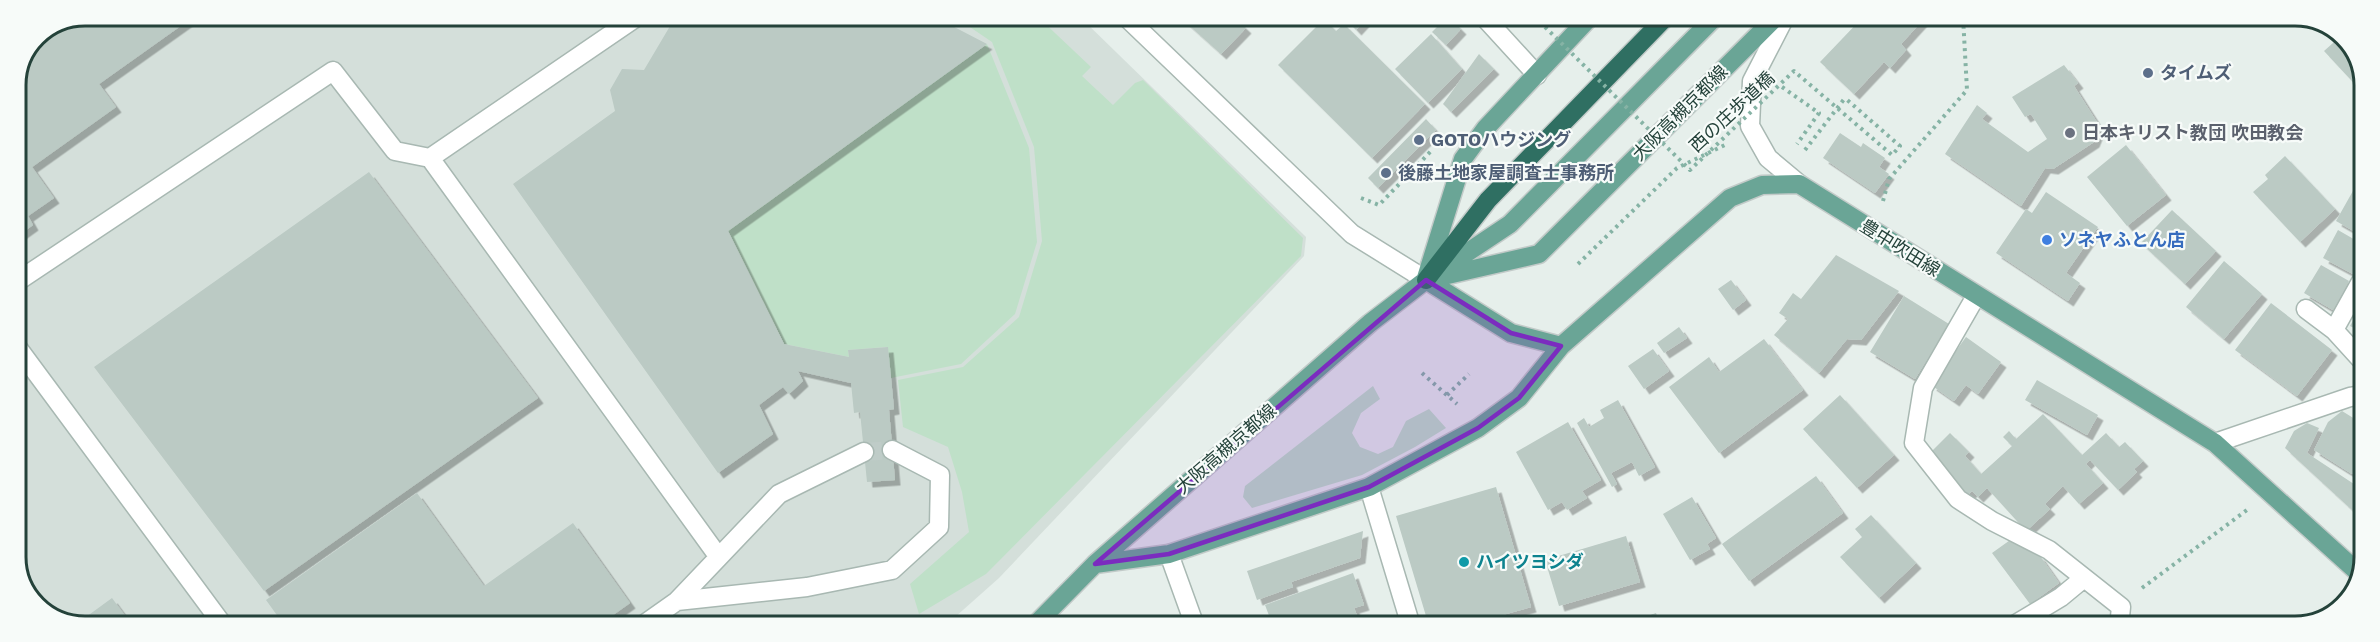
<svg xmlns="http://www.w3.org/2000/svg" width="2380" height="642" font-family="'Work Sans','Noto Sans JP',sans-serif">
<defs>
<filter id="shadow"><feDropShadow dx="5.5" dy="5.5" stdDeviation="0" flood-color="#0004"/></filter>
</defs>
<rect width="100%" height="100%" fill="#e6efeb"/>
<!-- built -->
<path fill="#d4dfda" d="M85,15L1079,16L1306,237L1304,256L999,578L945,626L67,625L32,603L15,562V84L36,35Z"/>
<!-- green -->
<path fill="#bfe0c8" d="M962,16H1037L1091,67L1082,76L1113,105L1135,83L1143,80L1303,238L1301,256L986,574L919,614L910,584L969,532L962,492L948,447L903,427L898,380L963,367L1019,317L1042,241L1034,147L992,42L961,21Z
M987,44L1029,148L1037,242L1015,314L961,364L891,378L887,347L848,350L849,357L784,344L728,231Z
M1373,386L1380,399L1361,413L1352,433L1360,447L1378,454L1393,447L1406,421L1429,409L1446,428L1415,447L1362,475L1252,508L1243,497L1245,486Z"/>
<!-- building -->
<path fill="#bbcac4" filter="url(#shadow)" d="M85,15H196L99,84L116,107L32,167L54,198L28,216L33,225L15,238V84L36,35Z
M676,16H923L935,17L987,44L728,231L784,344L849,357L848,350L888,347L894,409L889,410L895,480L867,482L860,412L854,413L851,383L798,371L803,381L789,394L783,387L759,405L773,434L718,473L513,184L615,111L610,90L622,69L644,70Z
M1185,16H1233L1246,28L1221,54L1182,19Z
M1343,16H1369L1356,30Z
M1448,16L1461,29L1446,45L1432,32Z
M1863,17H1918L1922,21L1901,44L1906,50L1890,68L1884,62L1854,94L1820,62Z
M1324,19L1336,31L1344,24L1425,104L1372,158L1278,65Z
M1431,34L1462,69L1428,103L1395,69Z
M2342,35L2348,39L2365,80V95L2324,51Z
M1479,54L1494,69L1451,112L1443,104Z
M2064,65L2078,83L2074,86L2100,127L2094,142L2053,169L2045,168L2021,206L1945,154L1977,105L1987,113L1982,119L2028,152L2047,139L2031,114L2025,117L2012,97Z
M1426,119L1436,130L1378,188L1368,178Z
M1840,133L1861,147L1863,143L1885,158L1879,167L1889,174L1875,193L1823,158Z
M2126,145L2166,195L2127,226L2087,177Z
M2285,156L2335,209L2300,242L2253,192L2268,179L2265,175Z
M369,172L538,398L264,591L94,367Z
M2358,182L2364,186V237L2336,221Z
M2046,192L2098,227L2066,273L2080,283L2068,301L1996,253L2026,209L2032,213Z
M2172,210L2216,251L2185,284L2141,243Z
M2338,230L2364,245V255L2353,274L2323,258Z
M1836,255L1899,291L1861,340L1847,339L1819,373L1774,335L1788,319L1779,313L1793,293L1801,299Z
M2224,261L2262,294L2224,339L2186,307Z
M2321,265L2349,281L2333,310L2304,293Z
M1731,280L1746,300L1733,310L1718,289Z
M1904,296L1949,324L1915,379L1870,352Z
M2364,301V333L2350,326Z
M2271,303L2332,350L2297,396L2235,350Z
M1679,327L1687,338L1664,353L1657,343Z
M1966,337L2001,362L1978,394L1966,385L1954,401L1931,385Z
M1764,339L1803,390L1719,453L1669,387L1709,357L1719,372Z
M1653,349L1669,371L1644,389L1628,366Z
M2037,380L2098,415L2087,435L2025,400Z
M1840,395L1894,455L1857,488L1803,429Z
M1618,400L1655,467L1639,476L1632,462L1611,473L1617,484L1612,487L1577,423L1584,418L1589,427L1604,418L1600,410Z
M2342,411L2363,424L2352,440L2363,448V457L2352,474L2314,450L2328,422Z
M2043,414L2082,455L2106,433L2119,447L2125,442L2143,461L2134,469L2137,472L2118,490L2090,460L2086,464L2103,483L2079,504L2063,486L2045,504L2050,509L2026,531L1987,488L1978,497L1972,491L1965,498L1930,453L1950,433L1969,452L1965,456L1981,474L2012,446L2003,437L2009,431L2016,439Z
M1568,422L1601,480L1582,491L1587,498L1567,510L1562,502L1548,510L1516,452Z
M2307,423L2319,428L2307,453L2363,490V520L2285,448L2294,431Z
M1816,476L1843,513L1749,581L1722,544Z
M1496,487L1531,607L1463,626H1429L1396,516Z
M417,493L484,586L573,523L630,603L599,625H284L266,600Z
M1692,497L1716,538L1707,544L1710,549L1690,560L1663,514Z
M1871,515L1916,563L1879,598L1840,557L1862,537L1855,529Z
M1363,531L1360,558L1291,582L1293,587L1257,600L1247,571Z
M1626,536L1640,582L1559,606L1545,560Z
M2013,538L2040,556L2059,583L2030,604L1992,553Z
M1353,573L1364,605L1354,608L1361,626H1273L1265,605Z
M112,598L132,625H75Z
M1656,613L1661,626H1618Z
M2075,616L2081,627H2048L2054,623L2056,626Z"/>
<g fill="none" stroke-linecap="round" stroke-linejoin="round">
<!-- minor-tunnel -->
<path stroke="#bfccc8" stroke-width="18" stroke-dasharray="18 9" stroke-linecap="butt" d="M864,452L892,450"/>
<!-- minor casing -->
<g stroke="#a8b8b2" stroke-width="21">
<path id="minor" d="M1125,16L1352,234L1426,280
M1483,16L1537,75
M1785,17L1752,81L1750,126L1768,158L1799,184
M430,158L638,16
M15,283L333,71L395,151L430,158L718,556
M1976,296L1923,388L1914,443L1958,499L1992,521L2049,550L2121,607L2119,627
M2306,309L2334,330L2364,363
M2334,330L2364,276
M15,344L223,625
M2215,443L2350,397L2363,395
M864,452L779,494L677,601L807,587L892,570L939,527L940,475L892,450
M1369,487L1411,626
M1169,554L1195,626
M643,625L677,601
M2011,627L2061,597L2084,578"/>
</g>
<!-- major casing -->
<g stroke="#c2cac8" stroke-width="21">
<path id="major" d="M1439,277L1539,254L1776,17
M1426,278L1463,159L1485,129L1590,17
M1426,280L1511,333L1561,346L1730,198L1762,185L1799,184L2215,443L2362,576
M1095,564L1169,554L1369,487L1478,428L1519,398L1561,346
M1034,626L1095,564L1370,323L1426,280L1510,224L1715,17"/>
</g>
<!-- highway casing -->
<g stroke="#c2cac8" stroke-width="21">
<path id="highway" d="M1426,280L1488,200L1666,17"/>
</g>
<!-- path -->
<path stroke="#86b3a5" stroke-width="4" stroke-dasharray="3 4.5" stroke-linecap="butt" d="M1535,16L1543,25
M1782,87L1819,113L1797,144
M1805,150L1845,98
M1361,198L1379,205L1433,149
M1883,201L1889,179L1967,90L1963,17
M1578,264L1677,168L1727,144
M1422,373L1457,404
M1447,395L1469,374
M2142,588L2247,510"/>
<!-- minor -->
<use href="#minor" stroke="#fff" stroke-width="18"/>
<!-- major -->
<use href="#major" stroke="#6aa596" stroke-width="18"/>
<!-- highway -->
<use href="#highway" stroke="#2f6f62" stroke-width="18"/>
<!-- path-bridge -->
<path stroke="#86b3a5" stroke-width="4" stroke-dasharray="3 4.5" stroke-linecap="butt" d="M1545,27L1690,170L1794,71L1892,155L1900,146L1845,98"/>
</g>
<!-- marked area -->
<path fill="#7b2cbf" fill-opacity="0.2" stroke="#7b2cbf" stroke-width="4.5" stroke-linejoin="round" d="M1426,280L1511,333L1561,346L1519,398L1478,428L1369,487L1169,554L1095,564Z"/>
<!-- markers -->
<g fill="#5c6f8a" stroke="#f7fbf9" stroke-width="2">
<circle cx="2148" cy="73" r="6"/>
<circle cx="1419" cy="140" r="6"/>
<circle cx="1386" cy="173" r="6"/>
</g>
<circle fill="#6b7280" stroke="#f7fbf9" stroke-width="2" cx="2070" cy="133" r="6"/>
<circle fill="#3f7fe0" stroke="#f7fbf9" stroke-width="2" cx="2047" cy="240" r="6"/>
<circle fill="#0f9aa8" stroke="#f7fbf9" stroke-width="2" cx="1464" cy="562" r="6"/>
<g text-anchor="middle" stroke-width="4.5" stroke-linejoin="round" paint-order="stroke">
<!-- service labels -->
<g font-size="18" font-weight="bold" fill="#4e5e75" stroke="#f7fbf9" text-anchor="start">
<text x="2160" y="79">タイムズ</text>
<text x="1431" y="146">GOTOハウジング</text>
<text x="1398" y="179">後藤土地家屋調査士事務所</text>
</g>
<!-- street labels -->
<g font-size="18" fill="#24423a" stroke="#f7fbf9">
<text transform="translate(1732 112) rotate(-43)" y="6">西の庄歩道橋</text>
<text transform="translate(1680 113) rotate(-45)" y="6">大阪高槻京都線</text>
<text transform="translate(1900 248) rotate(32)" y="6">豊中吹田線</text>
<text transform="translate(1226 449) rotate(-41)" y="6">大阪高槻京都線</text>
</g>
<!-- worship labels -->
<g font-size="18" font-weight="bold" fill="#5b616d" stroke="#f7fbf9" text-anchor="start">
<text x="2082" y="139">日本キリスト教団 吹田教会</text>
</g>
<!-- shop labels -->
<g font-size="18" font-weight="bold" fill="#366cbe" stroke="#f7fbf9" text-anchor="start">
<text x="2059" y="246">ソネヤふとん店</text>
</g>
<!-- culture labels -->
<g font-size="18" font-weight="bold" fill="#0d838f" stroke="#f7fbf9" text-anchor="start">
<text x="1476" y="568">ハイツヨシダ</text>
</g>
</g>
<!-- crop -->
<path d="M0 0H2380V642H0ZM85 26H2295A59 59 0 0 1 2354 85V557A59 59 0 0 1 2295 616H85A59 59 0 0 1 26 557V85A59 59 0 0 1 85 26Z" fill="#f7fbf9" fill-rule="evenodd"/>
<path fill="none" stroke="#24423a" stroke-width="3" d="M85 26H2295A59 59 0 0 1 2354 85V557A59 59 0 0 1 2295 616H85A59 59 0 0 1 26 557V85A59 59 0 0 1 85 26Z"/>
</svg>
